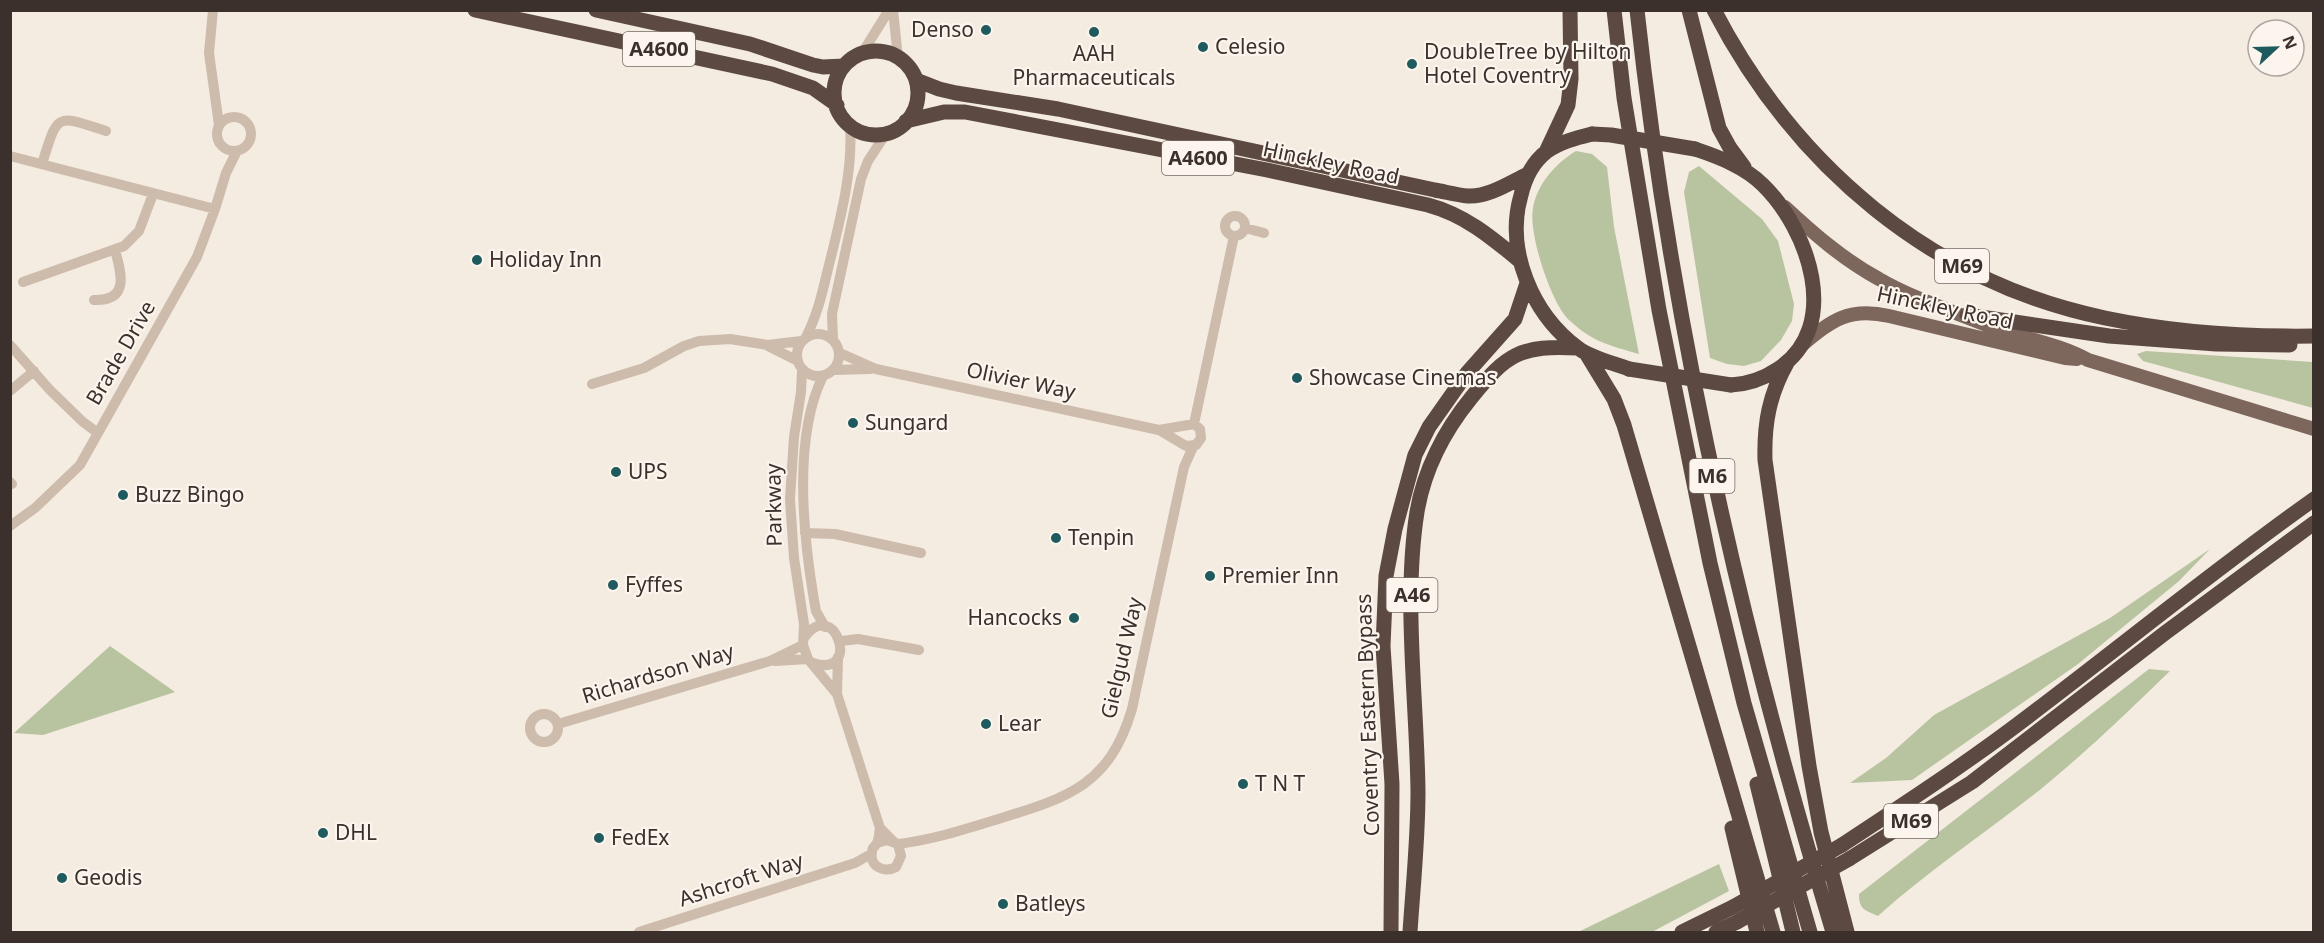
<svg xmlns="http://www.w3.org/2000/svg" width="2324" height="943" font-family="'Noto Sans',sans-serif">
<rect width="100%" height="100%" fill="#f4ebe1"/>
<!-- green -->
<path fill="#b8c4a0" d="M1576,151L1592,154L1607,167L1614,227L1639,354C1609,345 1594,343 1569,320C1551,303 1528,233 1533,208C1537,184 1556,163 1576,151Z
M1699,166L1762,219L1778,241L1794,304L1792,321L1781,340L1761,361L1744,366L1727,364L1710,358L1684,192L1689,172Z
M2146,351L2313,362V408L2143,361L2137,354Z
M2210,549L2179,581L2078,664L1912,780L1850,783L1886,758L1934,715L2110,618Z
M110,646L175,692L43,735L14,733Z
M2149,669L2170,671C2128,712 2086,752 2041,789C1987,832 1929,870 1878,916C1865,910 1859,910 1859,894Z
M1719,864L1729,891L1652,932H1578Z"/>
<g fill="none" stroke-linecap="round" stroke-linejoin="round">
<!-- minor -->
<path stroke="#cdbbac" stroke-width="10" d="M213,10L209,53L219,125
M893,10L898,58
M861,55L889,10
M217 134a17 17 0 1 1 34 0a17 17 0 1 1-34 0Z
M10,156L215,209
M42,164C58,113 55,114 106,131
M1225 226a10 10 0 1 1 20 0a10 10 0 1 1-20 0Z
M1245,228L1264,233
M23,282L124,246L139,231L153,194
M94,300C129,301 122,275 115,250
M797 355a21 21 0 1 1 42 0a21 21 0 1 1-42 0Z
M806,337C820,310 824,283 832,253C842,212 853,168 850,125
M833,340L832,314L861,179L868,161L885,135
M10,345L50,390L83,422L98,433
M768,346L796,360
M840,353L876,369L1159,430L1186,446L1196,445L1201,438L1200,429L1194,424L1159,430
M834,370L870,369
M802,371L801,392L794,437L790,499L794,558L804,624L803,645L808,659L837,694
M823,376C793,437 803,534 814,600L816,611L825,627
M592,384L644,368L684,346L699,341L730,339L768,345L801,341
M10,391L34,371
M1194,424L1234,236
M10,482L12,484
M10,526L35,508L80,465L197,257L215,209L226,173L237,151
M805,533L835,534L921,553
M804,638C834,594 863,679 813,663
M841,641L858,639L919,650
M838,657L837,694L880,828L894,842
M775,661L808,659
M530 728a14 14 0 1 1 28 0a14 14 0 1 1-28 0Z
M558,724L770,661L803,645
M877,843L887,840L898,844L901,856L896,867C885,873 869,867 872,852C873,845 873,850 877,843C879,839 879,833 880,828
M898,844C931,840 963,830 995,820C1066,798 1109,787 1132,709L1184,467L1193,447
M639,932L855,863L871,854"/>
<!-- major -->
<path stroke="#7d675c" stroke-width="14" d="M1785,207C1814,234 1844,260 1879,279C1912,298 1949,310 1984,324C2018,338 2055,342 2088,360L2314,429
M1802,345C1832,320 1849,307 1889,316L2065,358L2077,359"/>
<!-- highway -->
<path stroke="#5c4a42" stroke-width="15" d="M475,10L772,74L813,88L837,105
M596,10L750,44L813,65L823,67L844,66
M1614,10L1624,98L1659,310L1710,563L1744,703L1810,932
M1637,10C1671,324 1741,631 1833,932
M1689,10L1719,128L1730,148L1744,167
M1714,10C1795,166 1931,282 2105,318C2172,332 2245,337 2314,336
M834 93a42 42 0 1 1 84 0a42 42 0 1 1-84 0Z
M916,80L939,89L956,93L1058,109L1435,190C1446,192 1457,195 1468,196C1488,197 1508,184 1526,175
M906,121L944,112H965L1267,170L1428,205C1465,215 1491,237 1520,261
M1592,134C1576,138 1560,142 1546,152C1532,163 1525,178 1521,195C1505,250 1532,314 1578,348C1591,358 1613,363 1629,369
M1695,149C1719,157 1745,167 1763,185C1808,229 1843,326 1778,369C1763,379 1749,384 1731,385
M1546,152L1568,105L1571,79L1570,10
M1967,315L2109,336L2216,344L2290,345
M1586,353L1614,399L1624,425L1773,932
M1787,363C1769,395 1764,424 1765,460L1809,766L1821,832L1847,932
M1757,784L1793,932
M1732,828L1757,932
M1842,845C1906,803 1970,761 2030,715C2125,643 2217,568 2314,499
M1849,859L1972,782L2165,633L2314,523
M1391,932L1392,784L1383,646L1386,576L1395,529L1415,455L1429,427L1467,373L1515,319L1527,283
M1410,932C1413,886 1418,839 1418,792C1417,702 1403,600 1417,512C1424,470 1445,430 1471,398C1507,353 1521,345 1578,348
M1682,932L1733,907
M1716,932L1737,922"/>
<!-- highway-bridge -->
<path stroke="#5c4a42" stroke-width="15" d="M1592,134L1611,135L1695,149
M1629,369L1731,385
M1733,907L1842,845
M1737,922L1849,859"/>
</g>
<!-- markers -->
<g fill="#1f5a5e" stroke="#fbf5ee" stroke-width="2">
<circle cx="986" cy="30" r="6"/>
<circle cx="1094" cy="32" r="6"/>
<circle cx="1203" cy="47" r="6"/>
<circle cx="1412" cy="64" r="6"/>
<circle cx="477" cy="260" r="6"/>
<circle cx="1297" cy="378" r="6"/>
<circle cx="853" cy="423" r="6"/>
<circle cx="616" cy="472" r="6"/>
<circle cx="123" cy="495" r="6"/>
<circle cx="1056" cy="538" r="6"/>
<circle cx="1210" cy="576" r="6"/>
<circle cx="613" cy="585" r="6"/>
<circle cx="1074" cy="618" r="6"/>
<circle cx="986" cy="724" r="6"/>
<circle cx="1243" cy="784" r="6"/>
<circle cx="323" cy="833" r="6"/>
<circle cx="599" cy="838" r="6"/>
<circle cx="62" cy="878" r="6"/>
<circle cx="1003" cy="904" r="6"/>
</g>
<g text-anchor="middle" stroke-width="4.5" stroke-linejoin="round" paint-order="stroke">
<!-- shield labels -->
<g fill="#fbf5ee" stroke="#756b66" stroke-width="1.5">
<rect x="623" y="32" width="72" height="34" rx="4.5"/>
<rect x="1162" y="141" width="72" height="34" rx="4.5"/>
<rect x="1935" y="249" width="54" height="34" rx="4.5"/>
<rect x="1689.5" y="459" width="45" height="34" rx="4.5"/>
<rect x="1386.5" y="578" width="51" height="34" rx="4.5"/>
<rect x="1884" y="804" width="54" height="34" rx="4.5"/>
</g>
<g font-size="20" font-weight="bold" fill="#3b302b">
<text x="659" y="56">A4600</text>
<text x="1198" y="165">A4600</text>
<text x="1962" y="273">M69</text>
<text x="1712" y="483">M6</text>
<text x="1412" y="602">A46</text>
<text x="1911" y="828">M69</text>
</g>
<!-- poi labels -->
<g font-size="21" fill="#3b302b" stroke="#fbf5ee" text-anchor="start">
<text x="974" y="37" text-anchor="end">Denso</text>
<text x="1215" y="54">Celesio</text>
<text x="1424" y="59">DoubleTree by Hilton<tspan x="1424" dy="24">Hotel Coventry</tspan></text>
<text x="1094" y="61" text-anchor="middle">AAH<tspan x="1094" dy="24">Pharmaceuticals</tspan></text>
<text x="489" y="267">Holiday Inn</text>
<text x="1309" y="385">Showcase Cinemas</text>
<text x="865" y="430">Sungard</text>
<text x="628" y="479">UPS</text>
<text x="135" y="502">Buzz Bingo</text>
<text x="1068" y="545">Tenpin</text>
<text x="1222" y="583">Premier Inn</text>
<text x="625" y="592">Fyffes</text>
<text x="1062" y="625" text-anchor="end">Hancocks</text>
<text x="998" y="731">Lear</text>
<text x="1255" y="791">T N T</text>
<text x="335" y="840">DHL</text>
<text x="611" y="845">FedEx</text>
<text x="74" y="885">Geodis</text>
<text x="1015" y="911">Batleys</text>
</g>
<!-- street labels -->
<g font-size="21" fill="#3b302b" stroke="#fbf5ee">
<text transform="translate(1331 163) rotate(12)" y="7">Hinckley Road</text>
<text transform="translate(1945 308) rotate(12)" y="7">Hinckley Road</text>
<text transform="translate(121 353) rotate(-60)" y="7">Brade Drive</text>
<text transform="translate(1021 381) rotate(12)" y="7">Olivier Way</text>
<text transform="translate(774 505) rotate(-91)" y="7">Parkway</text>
<text transform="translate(1122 658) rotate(-77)" y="7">Gielgud Way</text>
<text transform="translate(658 674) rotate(-17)" y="7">Richardson Way</text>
<text transform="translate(1368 715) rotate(-92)" y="7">Coventry Eastern Bypass</text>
<text transform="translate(741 880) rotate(-18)" y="7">Ashcroft Way</text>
</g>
</g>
<!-- border -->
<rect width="2324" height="943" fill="none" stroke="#3b302b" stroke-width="24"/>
<!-- north arrow -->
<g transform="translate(2276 48) rotate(68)"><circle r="28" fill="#fbf5ee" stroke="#aea6a0" stroke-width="1.5"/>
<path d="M0-4.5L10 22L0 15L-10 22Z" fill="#1f5a5e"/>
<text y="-9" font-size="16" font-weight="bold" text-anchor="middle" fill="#3b302b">N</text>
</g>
</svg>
